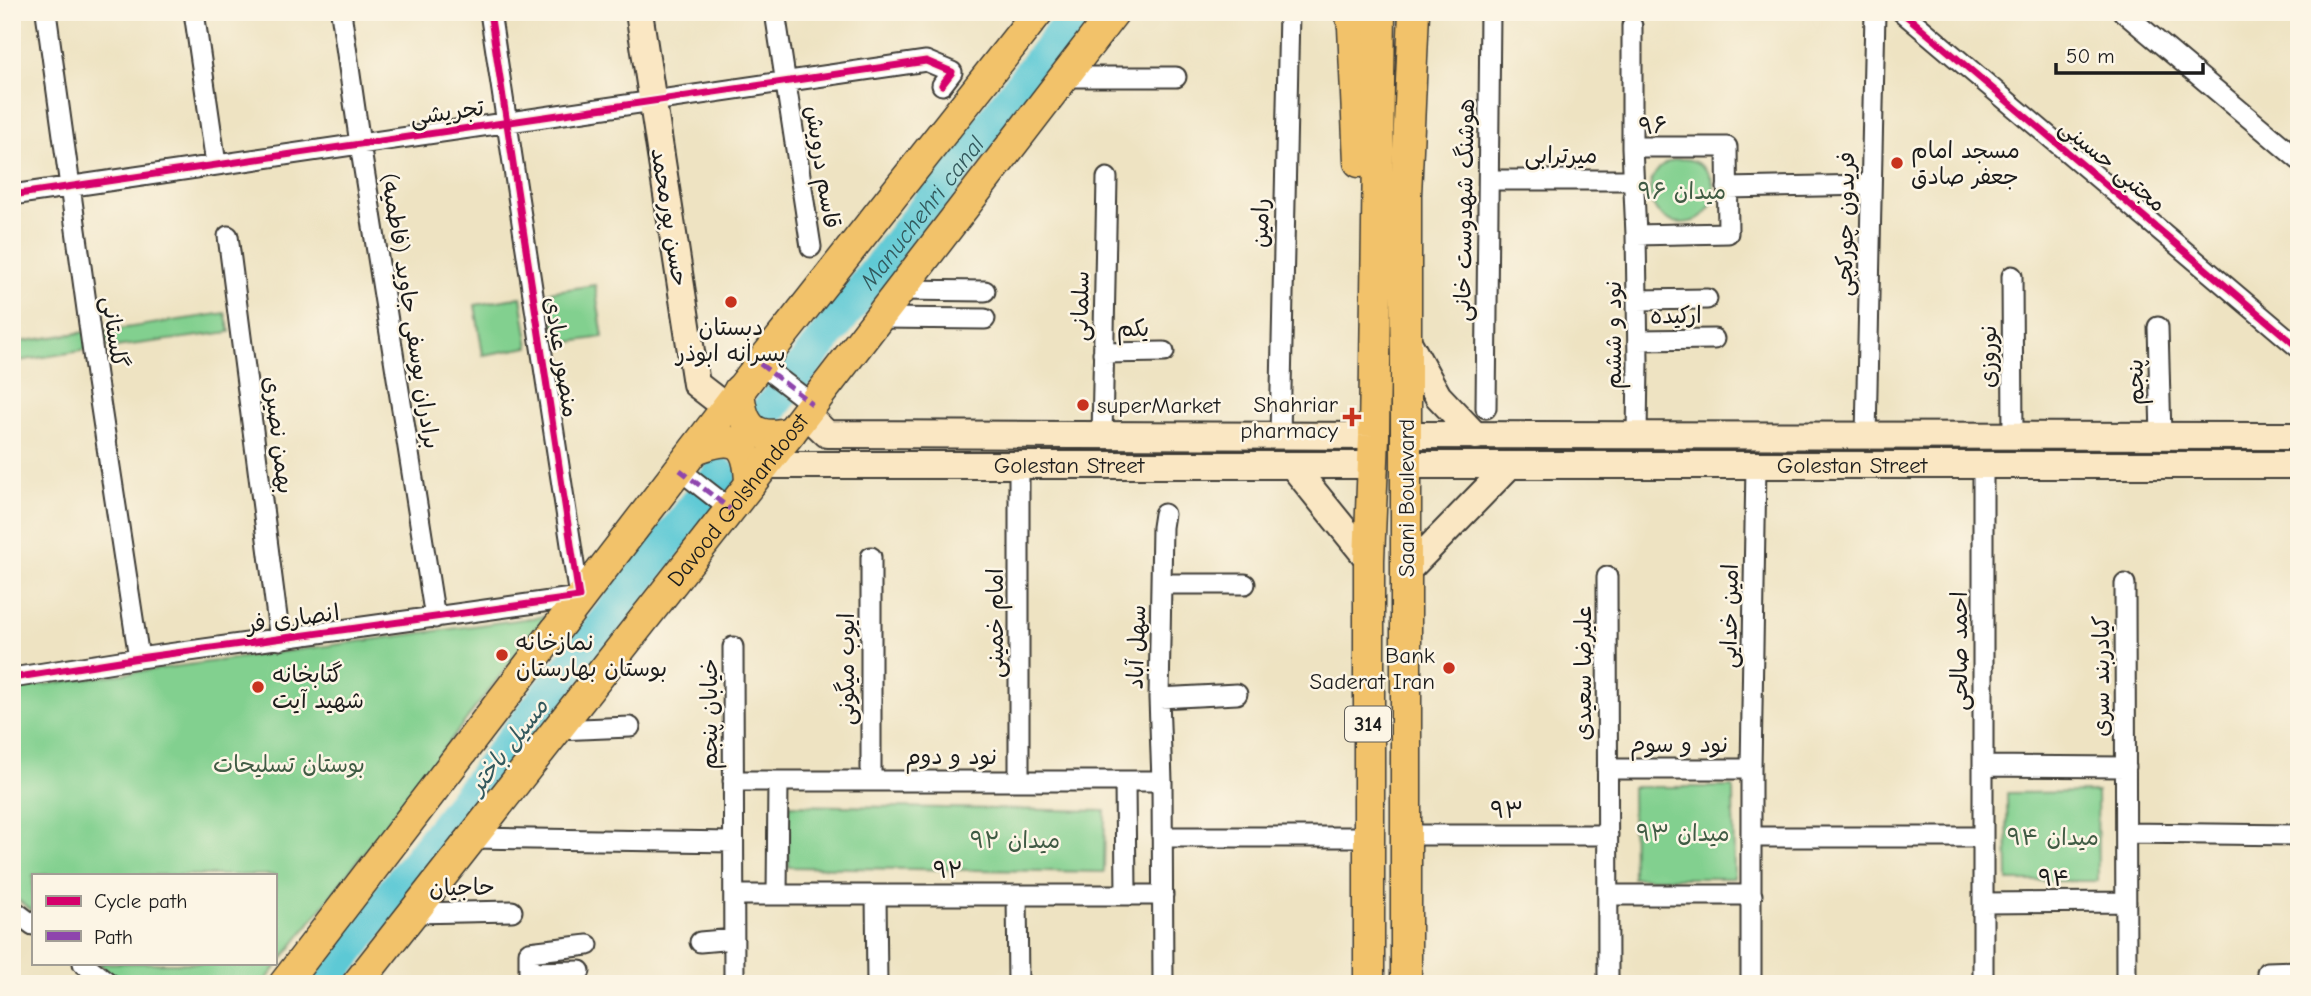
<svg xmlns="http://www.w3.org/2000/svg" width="2311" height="996" font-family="'Comic Neue','Playpen Sans Arabic',sans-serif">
<rect width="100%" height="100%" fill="#fcf5e5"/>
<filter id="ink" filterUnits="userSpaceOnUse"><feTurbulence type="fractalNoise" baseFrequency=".0143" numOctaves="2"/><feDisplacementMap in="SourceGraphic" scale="14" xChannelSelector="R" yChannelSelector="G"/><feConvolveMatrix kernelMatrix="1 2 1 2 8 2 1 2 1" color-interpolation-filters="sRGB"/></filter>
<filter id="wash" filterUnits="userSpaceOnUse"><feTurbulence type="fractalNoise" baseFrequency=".00686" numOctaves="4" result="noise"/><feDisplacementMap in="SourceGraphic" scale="28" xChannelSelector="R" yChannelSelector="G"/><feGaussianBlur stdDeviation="1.57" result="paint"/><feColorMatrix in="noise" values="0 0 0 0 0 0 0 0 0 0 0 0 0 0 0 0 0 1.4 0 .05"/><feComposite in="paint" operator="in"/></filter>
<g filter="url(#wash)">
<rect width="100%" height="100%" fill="#eee3c2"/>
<!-- green -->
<path fill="#82d08f" stroke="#4f7656" stroke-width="2" d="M1650 191a32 32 0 1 1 64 0a32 32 0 1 1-64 0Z
M595,285L603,337L557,344L549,292Z
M521,297L529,347L483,355L475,305Z
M225,313L230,332L108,348L105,331Z
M86,332L88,350L12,362V343Z
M546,616L266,980L249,984H124L98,963H275V875H33V912L12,895V689Z
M1632,787H1733L1734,878H1633Z
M2097,792L2098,881H2008L2007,793Z
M789,805L1105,811L1104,872L788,867Z"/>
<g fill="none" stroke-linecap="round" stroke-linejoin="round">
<!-- river -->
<g stroke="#5dc9d5" stroke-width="35">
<path id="s1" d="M765,415L1078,12"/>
<path d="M322,984L720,475"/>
</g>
</g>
</g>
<g filter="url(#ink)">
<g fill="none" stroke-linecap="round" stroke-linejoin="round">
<!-- street casing -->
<g stroke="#3c3a35" stroke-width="23">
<path id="street" d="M46,12L96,375L139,658
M194,12L216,164
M341,12L360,144L435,618
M775,12L811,247
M1902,12L2299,348
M2123,12L2299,160
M1065,77H1176
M1632,147H1727L1728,233L1636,235Z
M1632,147V26
M1490,180H1633
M1727,188L1871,185
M12,195L926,61L952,72L942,85
M1636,235L1638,361L1637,436
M228,236L280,640
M2012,276L2013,436
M900,290L985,291
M1637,300L1707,299
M879,318L985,319
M2158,327L2161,436
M1638,340L1714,339
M1103,353L1164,352
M760,364L812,404
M1486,408L1490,12
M1102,436L1107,178
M1280,436L1289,12
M1866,436L1875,12
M1019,464V781
M680,470L730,509
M871,557V781
M1607,577L1608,984
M1162,584H1245
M2125,584L2126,984
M733,647L734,984
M12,678L139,658L579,597L490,12
M1159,698L1237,694
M557,730L630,727
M1983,766L2126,767
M1607,769H1751
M733,781H1162
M1125,781L1126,895
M2126,833L2299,835
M1406,835H1608
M1162,837H1368
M1751,837H1983
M473,838L733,842
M734,895H1163
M777,895L778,781
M876,895L877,984
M1017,895L1018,984
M1608,895H1752
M1983,903L2126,902
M12,909L33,925
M414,913L512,911
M700,942L734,939
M83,963L110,984
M529,972L580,971
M2267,972L2299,971
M529,984V952L588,945
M1163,984L1162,781L1159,698L1162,527L1164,514
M1751,984V769L1756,465
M1983,984V465"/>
</g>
<!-- secondary casing -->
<g stroke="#3c3a35" stroke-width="30">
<g id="secondary">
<path d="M639,12L696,384L727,408"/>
<path d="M1406,338L1438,396L1476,436"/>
<path d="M805,413L827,434L1374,436"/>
<path d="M1406,435L2299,436"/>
<path id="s2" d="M765,465H1372"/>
<path d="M1292,465L1369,560"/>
<path id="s3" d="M1406,465H2299"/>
<path d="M1406,572L1510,465"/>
</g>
</g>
<!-- primary casing -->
<g stroke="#3c3a35" stroke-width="33">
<g id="primary">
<path d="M1350,12L1353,27L1359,162"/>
<path d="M739,390C742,427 753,441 791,432"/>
<path d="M695,449C735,434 749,440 750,484"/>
<path d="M284,984L760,364L1038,12"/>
<path id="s4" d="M357,984L791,432L1114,12"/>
<path d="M1369,984V560L1374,436L1380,12"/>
<path d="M1406,984V195L1414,12"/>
</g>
</g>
<!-- street -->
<use href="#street" stroke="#fff" stroke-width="19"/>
<!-- secondary -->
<use href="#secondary" stroke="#fae7c3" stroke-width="26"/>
<!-- primary -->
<use href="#primary" stroke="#f2c26a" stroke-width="30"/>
<!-- quiet -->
<path stroke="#8e44ad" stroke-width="5" stroke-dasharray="10 5" stroke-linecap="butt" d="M760,364L812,404
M680,470L730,509"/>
<!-- cycleway casing -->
<g stroke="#fcf5e5" stroke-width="11">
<path id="cycleway" d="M1902,12L2299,348
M12,195L926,61L952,72L942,85
M12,678L139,658L579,597L490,12"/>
</g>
<!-- cycleway -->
<use href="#cycleway" stroke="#d6006c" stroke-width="7"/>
</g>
</g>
<!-- markers -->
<g fill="#c8321e" stroke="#fcf5e5" stroke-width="2.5">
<circle cx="1897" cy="163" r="7"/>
<circle cx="731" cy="302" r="7"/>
<circle cx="1083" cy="405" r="7"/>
<path d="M1348.5 406.5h7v7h7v7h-7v7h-7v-7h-7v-7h7z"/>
<circle cx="502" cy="655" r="7"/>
<circle cx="1449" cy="668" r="7"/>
<circle cx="258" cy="687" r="7"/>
</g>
<g text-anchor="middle" stroke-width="5" stroke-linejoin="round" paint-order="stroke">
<!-- shield labels -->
<rect fill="#fcf5e5" stroke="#5f5d58" stroke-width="2" x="1345" y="706.5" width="46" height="35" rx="5"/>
<g font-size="21" font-weight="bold" fill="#1c1c1c">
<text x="1368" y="731">314</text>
</g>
<!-- street labels -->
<g font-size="23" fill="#1c1c1c" stroke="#fcf5e5">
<text transform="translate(447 112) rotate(-8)" y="8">تجریشی</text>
<text transform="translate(1653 125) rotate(-5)" y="8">۹۶</text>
<text x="1561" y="163">میرترابی</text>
<text transform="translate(2113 165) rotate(40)" y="8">مجتبی حسینی</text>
<text transform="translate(823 167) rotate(81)" y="8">قاسم درویش</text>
<text transform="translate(1464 210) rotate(-89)" y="8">هوشنگ شهدوست خانی</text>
<text transform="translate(670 217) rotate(81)" y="8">حسن پورمحمد</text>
<text transform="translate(1260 223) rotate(-89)" y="8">رامین</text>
<text transform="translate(1845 224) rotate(-89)" y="8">فریدون چورکچی</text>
<text transform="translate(1080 306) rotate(-89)" y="8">سلمانی</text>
<text transform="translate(411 311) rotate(81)" y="8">برادران یوسفی جاوید (فاطمیه)</text>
<text transform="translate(1676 315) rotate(-1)" y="8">ارکیده</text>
<text x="1133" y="336">یکم</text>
<text transform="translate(115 332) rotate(82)" y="8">گلستانی</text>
<text transform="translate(1613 335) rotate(-90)" y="8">نود و ششم</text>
<text transform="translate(1988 356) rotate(-90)" y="8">نوروزی</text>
<text transform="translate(562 357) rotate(81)" y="8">منصور عبادی</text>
<text transform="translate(2135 382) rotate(-91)" y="8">پنجم</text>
<text transform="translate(279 435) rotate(83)" y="8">بهمن نصیری</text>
<text dy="8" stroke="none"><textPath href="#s2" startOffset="304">Golestan Street</textPath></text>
<text dy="8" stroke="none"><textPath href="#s3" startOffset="446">Golestan Street</textPath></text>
<text transform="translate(1406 498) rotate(-90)" y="8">Saani Boulevard</text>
<text dy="8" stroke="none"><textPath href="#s4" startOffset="616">Davood Golshandoost</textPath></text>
<text transform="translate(1729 616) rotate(-89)" y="8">امین خدایی</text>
<text transform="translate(293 618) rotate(-8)" y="8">انصاری فر</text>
<text transform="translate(995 623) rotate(-90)" y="8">امام خمینی</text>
<text transform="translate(1136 647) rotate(-88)" y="8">سهل آباد</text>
<text transform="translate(1959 651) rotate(-90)" y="8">احمد صالحی</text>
<text transform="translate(846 669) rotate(-90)" y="8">ایوب میگونی</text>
<text transform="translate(1583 673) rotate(-90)" y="8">علیرضا سعیدی</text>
<text transform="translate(2101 676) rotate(-90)" y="8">کیادربند سری</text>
<text transform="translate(709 714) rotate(-90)" y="8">خیابان پنجم</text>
<text x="1679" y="752">نود و سوم</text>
<text x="951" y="764">نود و دوم</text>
<text x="1507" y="818">۹۳</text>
<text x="948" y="878">۹۲</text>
<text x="2054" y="886">۹۴</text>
<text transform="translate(462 887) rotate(-1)" y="8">حاجیان</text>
</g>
<!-- poi labels -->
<g font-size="23" fill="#1c1c1c" stroke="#fcf5e5" text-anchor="start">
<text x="1911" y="158">مسجد امام<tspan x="1911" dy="26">جعفر صادق</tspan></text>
<text x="731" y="335" text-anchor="middle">دبستان<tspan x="731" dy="26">پسرانه ابوذر</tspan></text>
<text x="1338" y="412" text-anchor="end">Shahriar<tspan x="1338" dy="26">pharmacy</tspan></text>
<text x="1097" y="413">superMarket</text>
<text x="516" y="650">نمازخانه<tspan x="516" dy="26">بوستان بهارستان</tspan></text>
<text x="1435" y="663" text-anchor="end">Bank<tspan x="1435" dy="26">Saderat Iran</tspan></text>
<text x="272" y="682">گتابخانه<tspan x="272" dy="26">شهید آیت</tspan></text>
</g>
<!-- park labels -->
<g font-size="23" fill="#405b44" stroke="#fcf5e5">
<text x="1682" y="199">میدان ۹۶</text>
<text x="289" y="772">بوستان تسلیحات</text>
<text x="1683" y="841">میدان ۹۳</text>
<text x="2053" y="845">میدان ۹۴</text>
<text x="1015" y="848">میدان ۹۲</text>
</g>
<!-- water labels -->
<g font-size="24" font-style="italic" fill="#33595d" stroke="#fcf5e5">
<text dy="8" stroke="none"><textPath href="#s1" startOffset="256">Manuchehri canal</textPath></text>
<text transform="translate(508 746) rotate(-52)" y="8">مسیل باختر</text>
</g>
</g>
<!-- margin -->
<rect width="2311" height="996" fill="none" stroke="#fcf5e5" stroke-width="42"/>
<!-- legend -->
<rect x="32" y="874" width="245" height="91" fill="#fcf5e5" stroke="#a29e95" stroke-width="2"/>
<rect x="46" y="896" width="35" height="10" fill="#d6006c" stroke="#a29e95" stroke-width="2"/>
<text x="94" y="908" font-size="21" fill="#1c1c1c">Cycle path</text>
<rect x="46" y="931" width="35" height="10" fill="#8e44ad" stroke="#a29e95" stroke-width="2"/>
<text x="94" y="944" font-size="21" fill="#1c1c1c">Path</text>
<!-- scale -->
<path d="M2056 63v10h147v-10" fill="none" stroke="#1c1c1c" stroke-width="3.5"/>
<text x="2066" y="63" font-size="21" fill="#1c1c1c" stroke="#fcf5e5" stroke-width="5" paint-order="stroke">50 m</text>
</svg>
